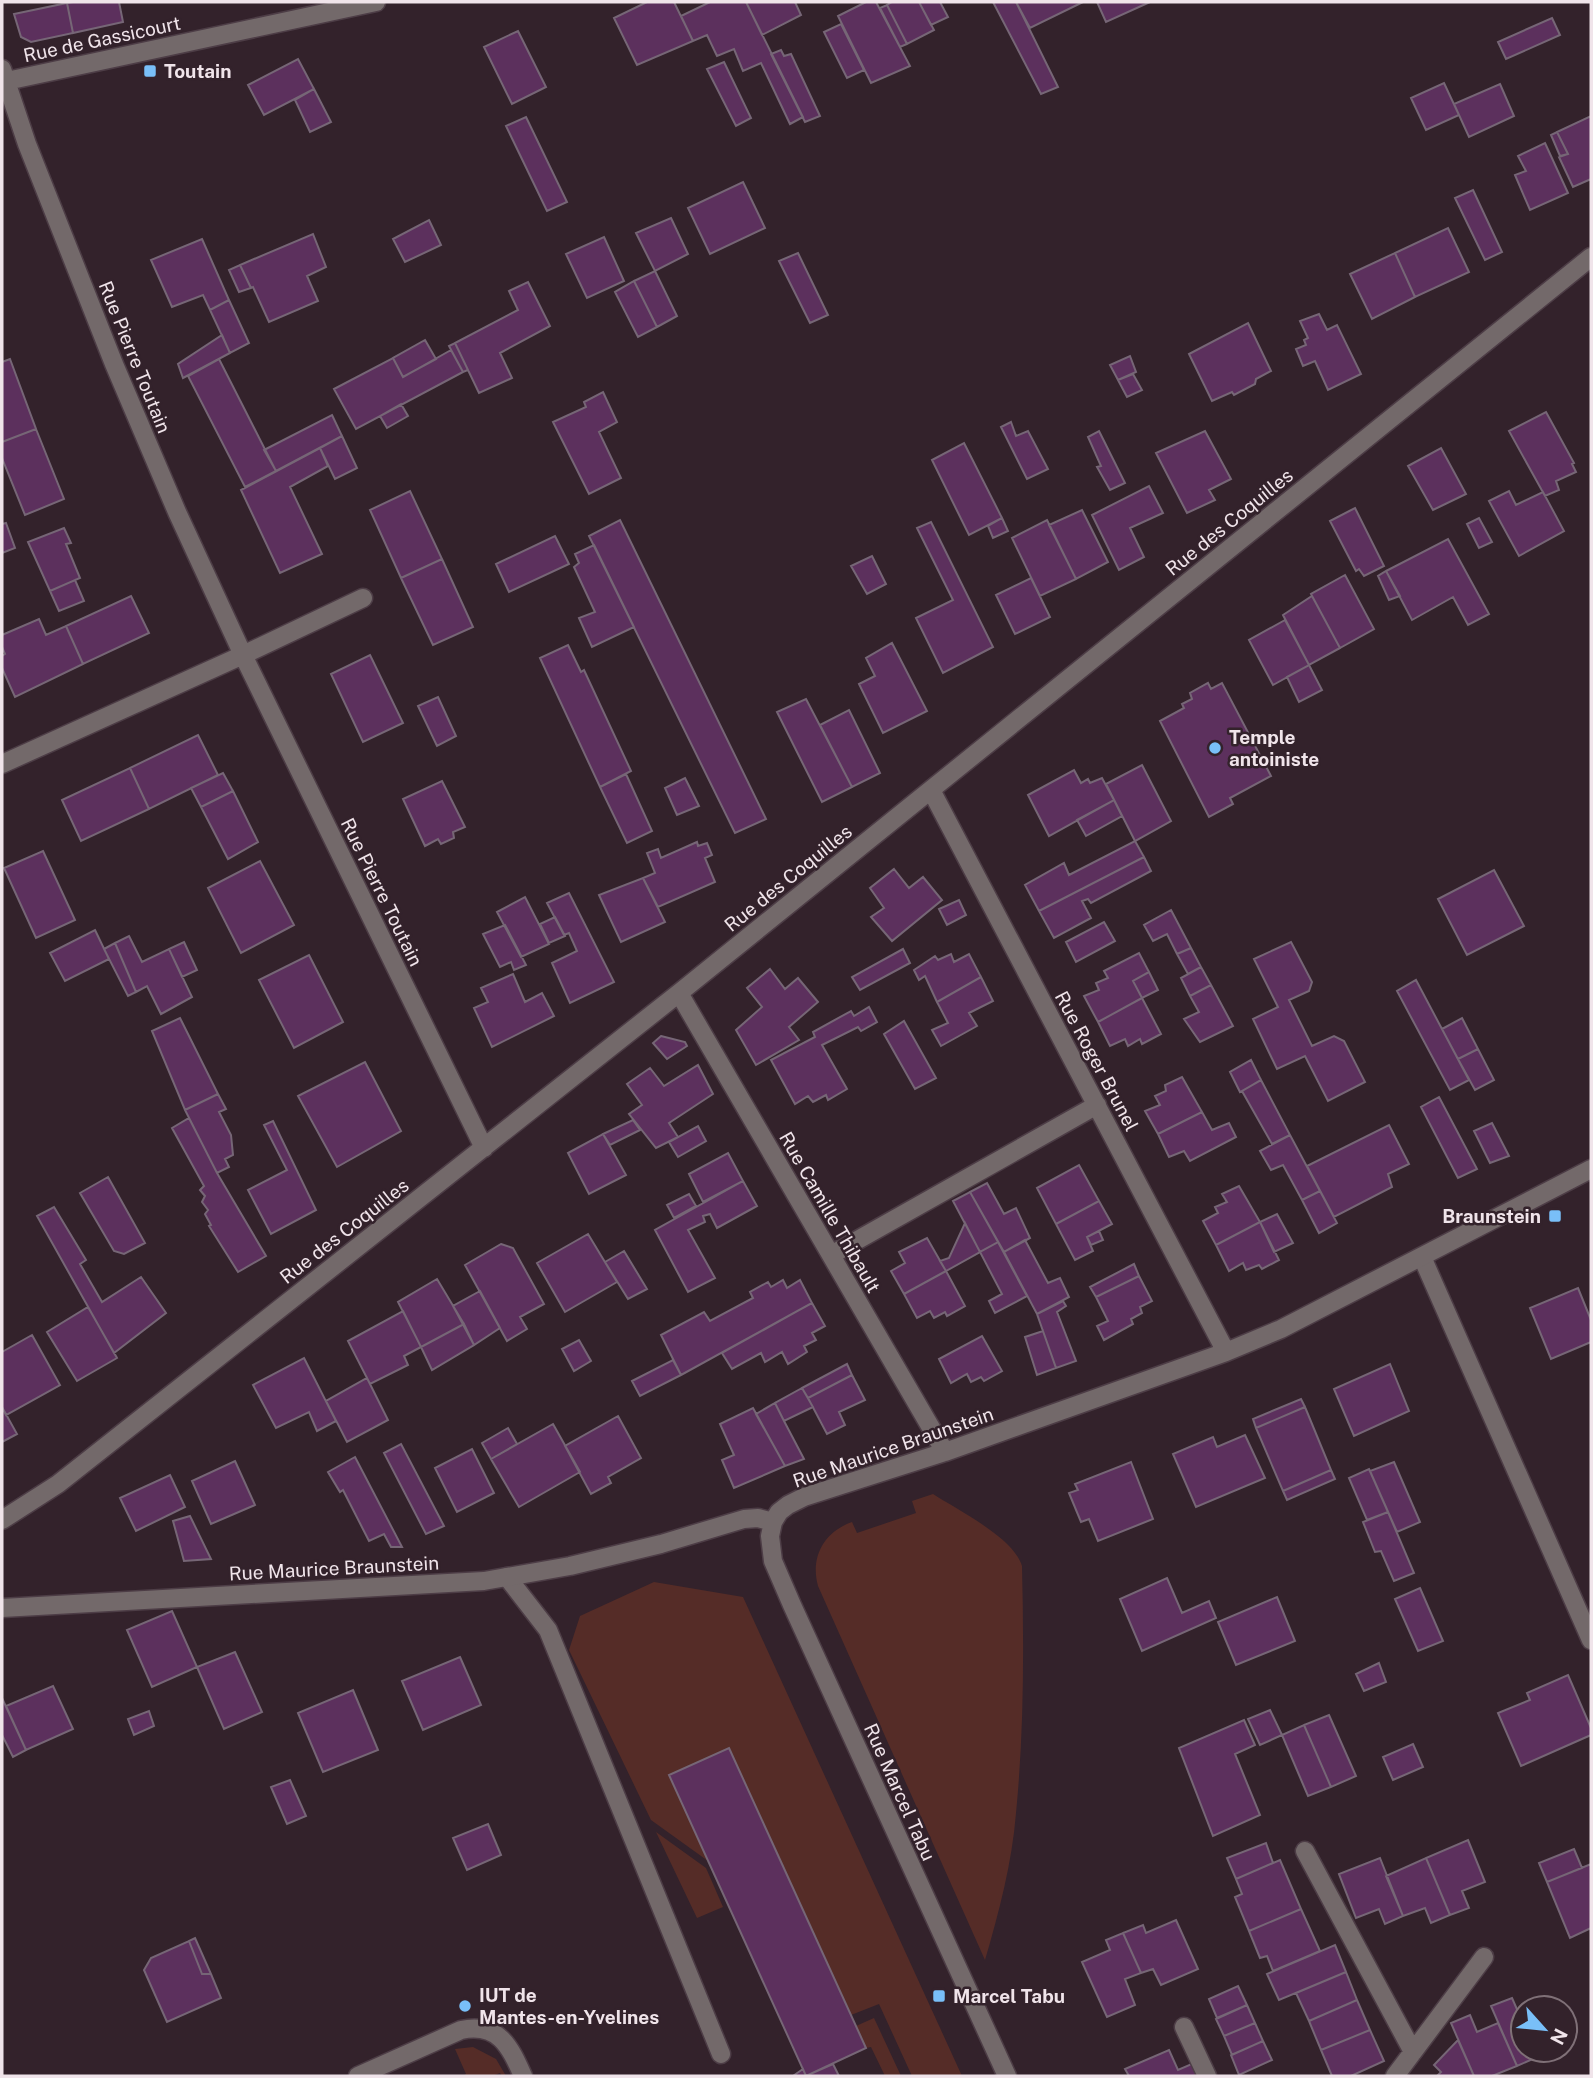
<svg xmlns="http://www.w3.org/2000/svg" width="1593" height="2078" font-family="'Public Sans',sans-serif">
<rect width="100%" height="100%" fill="#33222b"/>
<!-- green -->
<path fill="#552c27" d="M933,1494C958,1510 1014,1538 1022,1566C1024,1648 1024,1732 1016,1813C1012,1863 999,1912 985,1960L818,1586C810,1557 824,1532 852,1522L857,1533L916,1513L912,1501Z
M654,1582L743,1597L962,2076H912L879,2004L851,2015L729,1748L669,1776L708,1861L651,1820L569,1650L580,1616Z
M656,1832L706,1868L723,1907L697,1918Z
M874,2018L901,2076H885L871,2047L866,2048L856,2026Z
M473,2047L496,2059L506,2076H502L500,2073L492,2076H463L466,2074L455,2049Z"/>
<!-- building -->
<path fill="#5c305d" stroke="#766676" stroke-width="2" d="M73,2H119L123,22L73,33L67,3Z
M647,2H674L693,41L637,65L614,18Z
M710,2H746L803,117L790,124L761,63L743,71L734,49L717,56L707,35L693,41L681,16Z
M746,2H795L801,15L762,35Z
M866,2H876L910,66L871,83L838,16Z
M892,2H919L934,30L907,44L887,5Z
M919,2H940L948,17L931,25Z
M993,2H1016L1058,87L1041,94Z
M1016,2H1083L1030,28Z
M1097,2H1150L1106,22Z
M67,3L73,33L31,42L21,37L14,14Z
M887,5L907,44L900,47L880,8Z
M1552,18L1560,35L1506,59L1498,42Z
M841,24L864,70L847,78L824,32Z
M518,31L546,87L512,104L484,47Z
M781,50L784,56L791,54L820,116L805,122L771,54Z
M298,59L314,89L264,115L248,85Z
M724,62L751,118L736,126L707,69Z
M1444,83L1459,115L1426,130L1411,98Z
M1500,84L1514,116L1469,137L1454,104Z
M314,89L331,122L310,132L295,100Z
M1591,116V179L1573,187L1559,157L1568,154L1557,132Z
M526,117L567,202L547,211L506,126Z
M1557,132L1568,154L1560,156L1551,135Z
M1545,143L1568,193L1530,210L1515,175L1526,171L1518,156Z
M743,182L765,228L710,254L688,208Z
M1473,190L1502,252L1485,260L1455,198Z
M671,218L688,254L655,271L636,233Z
M429,220L441,245L405,262L393,239Z
M1448,228L1469,272L1415,297L1395,253Z
M313,234L326,267L307,276L318,301L269,322L253,287L251,288L240,265Z
M604,237L624,281L587,298L566,254Z
M202,239L229,300L210,310L203,295L172,307L151,260Z
M798,253L828,315L810,323L779,261Z
M1395,253L1415,297L1372,319L1350,274Z
M240,265L251,288L239,292L229,270Z
M655,271L677,316L657,327L634,281Z
M634,281L657,327L638,337L615,292Z
M528,282L550,326L500,353L512,378L479,393L455,343L518,310L509,291Z
M229,300L249,343L230,353L210,310Z
M1319,314L1327,330L1337,325L1361,374L1328,390L1315,361L1303,366L1296,349L1306,345L1304,340L1308,338L1300,321Z
M1248,323L1271,371L1256,379L1255,384L1234,395L1232,392L1212,401L1189,354Z
M222,335L230,353L183,378L178,364Z
M425,340L436,359L403,377L393,358Z
M455,343L468,370L463,372L449,346Z
M451,350L463,372L356,429L334,389L393,358L403,377Z
M1130,356L1136,372L1118,380L1110,365Z
M10,359L36,429L2,442V362Z
M219,359L276,471L245,487L188,376Z
M1133,374L1142,390L1127,397L1118,380Z
M603,392L617,422L599,432L621,478L589,494L553,422L586,407L584,402Z
M401,404L408,416L387,428L380,416Z
M1546,412L1574,463L1572,464L1576,472L1556,481L1559,490L1545,496L1509,431Z
M332,415L342,436L276,471L264,450Z
M1011,422L1016,436L1028,431L1048,469L1027,479L1001,427Z
M36,429L64,499L25,515L2,458V442Z
M1099,431L1125,483L1110,490L1097,467L1101,466L1088,437Z
M1205,431L1231,479L1209,490L1215,500L1187,513L1156,453Z
M342,436L357,468L335,479L320,448Z
M964,443L1002,518L969,535L932,460Z
M320,448L328,466L290,487L322,554L280,573L241,490Z
M1441,448L1466,494L1433,510L1408,466Z
M1149,486L1163,513L1130,528L1144,557L1119,570L1092,515Z
M410,491L442,559L401,578L370,510Z
M1509,491L1516,505L1543,492L1564,531L1519,556L1489,501Z
M1355,508L1384,566L1364,576L1359,569L1356,571L1330,521Z
M1082,510L1108,562L1076,579L1049,525Z
M1002,518L1008,531L993,538L988,526Z
M1479,518L1492,542L1479,548L1467,524Z
M620,520L766,819L735,833L589,536Z
M1047,520L1076,579L1040,596L1012,538Z
M931,522L993,647L943,673L916,618L953,600L917,528Z
M6,523L15,548L2,553V524Z
M64,528L71,543L66,544L80,578L50,591L28,542Z
M555,536L569,564L509,592L496,564Z
M1448,539L1489,614L1468,625L1453,597L1412,620L1386,571Z
M594,545L634,627L592,647L579,618L595,612L574,567L579,563L575,554Z
M872,556L886,584L867,594L851,566Z
M442,559L473,627L433,645L401,578Z
M1386,571L1400,596L1389,600L1378,576Z
M1345,575L1374,629L1340,648L1311,594Z
M1031,578L1050,617L1015,634L996,595Z
M75,580L84,601L59,611L50,591Z
M131,596L149,633L83,664L66,626Z
M1312,596L1340,648L1309,665L1283,615Z
M39,619L46,635L66,626L83,664L15,697L2,668V656L5,654L2,647V635Z
M1285,620L1309,665L1273,685L1249,640Z
M892,643L927,711L883,733L859,684L875,676L866,658Z
M568,645L581,672L584,670L631,771L600,787L540,658Z
M370,655L403,723L363,742L331,674Z
M1309,665L1322,690L1299,702L1287,677Z
M1208,683L1211,689L1222,683L1271,776L1230,798L1233,804L1209,817L1160,721L1184,708L1182,704L1192,699L1190,693Z
M438,697L456,736L437,746L418,706Z
M806,699L852,787L822,802L777,712Z
M849,710L880,773L852,787L820,725Z
M198,735L218,775L149,809L130,768Z
M1142,765L1171,821L1135,841L1106,784Z
M130,768L149,809L81,841L62,800Z
M1074,770L1081,783L1088,779L1090,783L1102,778L1114,800L1049,836L1028,795Z
M223,773L233,791L201,807L191,788Z
M626,774L652,831L627,843L600,787Z
M685,778L699,806L677,815L665,788Z
M442,781L465,827L453,832L454,838L441,844L438,839L425,846L403,799Z
M233,791L258,842L228,859L201,807Z
M1114,800L1122,816L1086,836L1077,820Z
M1135,841L1144,857L1039,911L1025,885L1064,863L1069,875Z
M697,842L698,846L707,843L712,855L705,858L715,882L658,907L643,878L655,873L647,853L658,849L661,858Z
M43,851L75,920L36,938L4,868Z
M1144,857L1151,871L1091,903L1088,899L1082,901L1091,918L1054,938L1039,911Z
M260,861L294,925L241,953L208,888Z
M894,869L909,888L923,877L942,900L892,941L871,917L884,908L870,888Z
M1494,870L1524,926L1467,955L1438,899Z
M643,878L665,922L621,942L599,895Z
M569,893L614,982L570,1003L552,963L577,951L569,933L564,935L547,903Z
M525,897L549,944L521,957L497,912Z
M959,900L966,915L947,925L939,909Z
M1171,910L1191,948L1177,954L1167,934L1153,941L1144,925Z
M555,917L565,936L549,943L540,924Z
M1104,922L1115,941L1076,962L1066,942Z
M505,925L526,965L514,970L511,962L500,967L483,934Z
M95,930L109,959L65,981L50,953Z
M129,936L142,962L169,949L192,997L161,1014L147,986L136,992L115,943Z
M184,942L197,970L182,977L169,949Z
M1291,942L1312,982L1309,991L1289,1000L1312,1046L1334,1036L1344,1041L1365,1082L1328,1101L1305,1056L1277,1069L1253,1019L1278,1007L1254,959Z
M115,943L136,992L128,996L104,949Z
M1191,948L1201,967L1188,974L1177,954Z
M903,949L910,963L860,990L852,977Z
M1139,953L1149,972L1133,981L1142,998L1098,1022L1084,996L1099,990L1096,983L1108,978L1104,971Z
M951,954L954,962L969,954L981,977L937,1002L925,976L919,980L914,970L935,956L938,960Z
M309,955L343,1022L294,1048L259,980Z
M1201,967L1211,985L1190,996L1181,978Z
M770,969L785,989L798,978L818,1002L789,1027L799,1040L756,1065L736,1030L762,1007L747,988Z
M1149,972L1158,990L1142,998L1133,981Z
M513,974L525,1002L542,993L554,1016L492,1047L474,1008L488,1002L481,988Z
M981,977L993,1001L969,1013L977,1026L941,1046L932,1030L948,1023L937,1002Z
M1416,980L1469,1080L1450,1090L1397,991Z
M1211,985L1233,1026L1200,1042L1184,1019L1199,1012L1190,996Z
M1142,998L1161,1034L1142,1044L1140,1039L1128,1046L1125,1039L1110,1046L1098,1022Z
M869,1007L877,1022L861,1031L858,1027L822,1045L847,1089L828,1100L826,1095L813,1102L808,1096L795,1104L771,1060L815,1037L813,1032L851,1011L854,1016Z
M180,1018L218,1094L185,1110L152,1031Z
M1462,1018L1478,1049L1458,1059L1442,1029Z
M904,1021L936,1078L915,1089L884,1034Z
M661,1036L685,1042L687,1046L667,1059L653,1043Z
M1478,1049L1494,1080L1475,1090L1458,1059Z
M1251,1060L1261,1080L1240,1092L1230,1072Z
M365,1062L401,1131L337,1167L298,1096Z
M698,1065L713,1094L669,1123L678,1137L656,1148L629,1114L642,1105L627,1084L650,1068L664,1086Z
M1182,1077L1202,1112L1158,1134L1145,1111L1160,1105L1155,1096L1166,1091L1165,1085Z
M1261,1080L1290,1135L1272,1144L1242,1091Z
M218,1094L226,1109L219,1112L231,1135L233,1155L225,1159L229,1167L217,1173L185,1110Z
M1439,1097L1477,1169L1458,1178L1421,1107Z
M1202,1112L1212,1130L1229,1123L1236,1137L1190,1161L1184,1151L1169,1157L1158,1134Z
M189,1118L217,1173L266,1256L238,1272L209,1226L211,1225L205,1214L208,1210L202,1202L205,1196L200,1190L204,1186L172,1128Z
M633,1120L640,1130L610,1145L603,1134Z
M273,1121L316,1210L271,1234L248,1190L287,1170L264,1125Z
M1492,1123L1509,1156L1490,1163L1474,1131Z
M1389,1125L1409,1164L1388,1174L1392,1187L1334,1217L1307,1166Z
M698,1126L706,1141L678,1157L669,1142Z
M603,1134L626,1175L589,1194L568,1153Z
M1290,1135L1320,1191L1302,1200L1283,1165L1271,1170L1260,1151Z
M728,1153L743,1181L703,1202L689,1174Z
M1079,1165L1099,1201L1056,1224L1037,1188Z
M108,1177L145,1243L124,1254L114,1251L80,1193Z
M743,1181L757,1206L717,1228L710,1214L703,1216L705,1222L688,1230L715,1278L688,1292L655,1230Z
M987,1183L1004,1214L1016,1208L1030,1238L1004,1252L970,1192Z
M1239,1186L1260,1222L1216,1245L1203,1221L1218,1213L1215,1207L1227,1202L1222,1194Z
M1320,1191L1337,1223L1319,1233L1302,1200Z
M970,1192L998,1242L980,1252L953,1201Z
M689,1194L696,1206L674,1218L667,1205Z
M1099,1201L1112,1224L1087,1237L1093,1251L1075,1260L1056,1224Z
M54,1207L86,1260L80,1264L102,1302L141,1277L166,1313L114,1353L37,1216Z
M1277,1214L1293,1243L1274,1252L1260,1222Z
M1260,1222L1279,1260L1262,1269L1259,1265L1246,1270L1243,1263L1229,1271L1216,1245Z
M965,1223L980,1252L946,1271L940,1261L949,1258Z
M1099,1231L1103,1240L1091,1245L1087,1237Z
M588,1234L617,1282L565,1312L537,1263Z
M927,1238L946,1271L904,1294L891,1271L905,1263L899,1252Z
M1025,1240L1048,1283L1060,1278L1069,1297L1037,1314L1004,1252Z
M998,1242L1027,1296L995,1313L989,1301L1002,1294L980,1252Z
M501,1244L513,1248L544,1304L520,1317L527,1329L507,1341L465,1265Z
M624,1251L647,1289L628,1299L605,1262Z
M1134,1264L1139,1276L1096,1297L1090,1287Z
M946,1271L965,1306L947,1316L945,1312L934,1318L930,1311L917,1318L904,1294Z
M1139,1276L1152,1301L1140,1307L1142,1313L1131,1319L1133,1324L1104,1340L1097,1326L1108,1321L1096,1297Z
M437,1279L464,1324L421,1347L398,1302Z
M783,1280L787,1288L800,1280L812,1303L681,1375L661,1335L704,1312L710,1321L753,1298L750,1292L768,1282L771,1287Z
M1578,1288L1591,1320V1342L1551,1359L1530,1308Z
M480,1291L500,1328L474,1345L453,1306Z
M1063,1301L1066,1306L1057,1312L1076,1361L1056,1368L1037,1314Z
M812,1303L825,1326L812,1333L816,1340L804,1346L807,1352L788,1364L782,1352L765,1362L761,1353L732,1369L722,1353Z
M88,1307L117,1358L77,1381L47,1332Z
M403,1311L421,1347L404,1356L408,1365L370,1384L348,1341Z
M464,1324L474,1345L432,1370L421,1347Z
M1043,1331L1056,1368L1037,1375L1025,1337Z
M32,1335L60,1385L6,1415L2,1407V1352Z
M982,1336L1002,1371L984,1381L981,1377L971,1382L967,1374L951,1383L939,1359Z
M579,1340L591,1361L574,1371L562,1349Z
M304,1358L336,1421L317,1431L309,1412L276,1428L253,1385Z
M673,1360L681,1375L640,1396L632,1381Z
M847,1364L852,1375L808,1398L802,1388Z
M1390,1364L1409,1411L1354,1436L1334,1389Z
M852,1375L865,1400L839,1412L845,1425L827,1434L808,1398Z
M367,1378L388,1420L347,1442L326,1401Z
M802,1388L813,1407L784,1421L775,1403Z
M1301,1399L1305,1407L1256,1428L1253,1419Z
M775,1403L784,1421L804,1459L785,1466L756,1414Z
M2,1407L17,1434L2,1442Z
M1305,1407L1331,1470L1283,1491L1256,1428Z
M753,1408L785,1466L734,1488L722,1460L734,1455L720,1424Z
M618,1416L641,1458L608,1477L611,1483L591,1494L565,1446Z
M553,1424L580,1472L519,1507L491,1459Z
M508,1428L517,1444L491,1459L482,1443Z
M1245,1435L1265,1478L1196,1507L1173,1454L1213,1437L1217,1447Z
M401,1444L444,1526L426,1534L384,1453Z
M472,1449L494,1493L457,1512L435,1468Z
M355,1457L402,1547H391L384,1534L369,1541L343,1490L340,1492L328,1472Z
M235,1461L255,1505L211,1524L192,1481Z
M1131,1462L1153,1519L1098,1541L1089,1519L1081,1522L1069,1493L1078,1490L1075,1484Z
M1394,1462L1420,1522L1397,1532L1370,1471Z
M1369,1469L1388,1512L1367,1520L1349,1478Z
M1331,1470L1335,1479L1287,1500L1283,1491Z
M170,1475L185,1507L136,1531L120,1498Z
M1388,1512L1414,1573L1394,1581L1381,1551L1375,1552L1363,1522Z
M190,1516L211,1559L184,1561L173,1521Z
M1167,1578L1182,1613L1209,1601L1216,1618L1142,1651L1120,1599Z
M1420,1588L1443,1641L1418,1651L1395,1599Z
M1277,1597L1295,1641L1236,1665L1218,1622Z
M172,1611L197,1667L152,1687L127,1630Z
M235,1652L262,1712L224,1729L197,1667Z
M460,1657L481,1705L423,1730L402,1681Z
M1379,1663L1386,1682L1364,1691L1356,1674Z
M1568,1675L1591,1728V1735L1521,1766L1498,1713L1530,1700L1527,1693Z
M53,1686L73,1729L26,1750L6,1706Z
M353,1690L378,1750L323,1772L298,1713Z
M2,1698L26,1750L13,1757L2,1735Z
M1270,1710L1282,1735L1260,1745L1248,1719Z
M149,1711L154,1726L134,1735L128,1719Z
M1329,1715L1356,1776L1331,1787L1304,1725Z
M1244,1720L1255,1745L1235,1754L1260,1815L1213,1836L1179,1748Z
M1304,1725L1331,1787L1308,1796L1282,1735Z
M1413,1744L1423,1767L1393,1780L1383,1757Z
M729,1748L866,2048L806,2076L669,1775Z
M290,1780L306,1816L287,1824L271,1787Z
M488,1824L501,1855L467,1870L453,1838Z
M1468,1840L1485,1882L1462,1891L1469,1908L1450,1915L1426,1858Z
M1266,1843L1273,1863L1236,1879L1227,1858Z
M1574,1849L1582,1868L1547,1882L1539,1863Z
M1380,1858L1403,1916L1385,1924L1379,1909L1356,1918L1339,1874Z
M1426,1858L1450,1915L1431,1923L1425,1908L1403,1916L1386,1876Z
M1280,1860L1301,1909L1249,1931L1235,1897L1242,1894L1236,1879Z
M1591,1864V1928L1570,1938L1547,1882Z
M1301,1909L1320,1951L1273,1971L1267,1956L1260,1958L1249,1931Z
M1176,1920L1198,1969L1161,1985L1153,1969L1141,1973L1123,1933L1143,1925L1146,1933Z
M1123,1933L1141,1973L1125,1979L1135,2005L1107,2017L1082,1962L1110,1950L1106,1940Z
M195,1938L211,1974H202L189,1941Z
M189,1941L202,1974H211L221,1998L167,2022L144,1970L151,1958Z
M1335,1945L1346,1972L1279,2000L1267,1974Z
M1346,1972L1357,2000L1309,2021L1296,1993Z
M1238,1986L1247,2005L1217,2018L1209,1999Z
M1512,1998L1519,2014L1523,2012V2050H1553L1517,2066L1491,2006Z
M1357,2000L1370,2030L1321,2050L1309,2021Z
M1247,2005L1255,2023L1224,2036L1216,2019Z
M1470,2015L1477,2032L1498,2023L1517,2066L1492,2076H1474L1451,2023Z
M1255,2023L1263,2041L1232,2055L1224,2036Z
M1370,2030L1384,2061L1351,2076H1332L1321,2050Z
M1458,2040L1474,2076H1437L1441,2072L1434,2065Z
M1263,2041L1272,2060L1239,2075L1231,2055Z
M1169,2050L1178,2070L1194,2063L1200,2076H1129L1125,2069Z
M833,2064L839,2076H793L803,2069L806,2076Z"/>
<g fill="none" stroke-linecap="round" stroke-linejoin="round">
<!-- service casing -->
<g stroke="#4d3d46" stroke-width="21">
<path id="service" d="M1422,1257L1591,1640
M507,1577L548,1630L721,2054
M358,2076L461,2030C499,2022 510,2047 523,2076"/>
</g>
<!-- minor casing -->
<g stroke="#4d3d46" stroke-width="21">
<path id="minor" d="M2,69L27,144L114,364L177,512L243,655L484,1148
M2,82L376,2
M2,764L243,655L363,598
M931,790L1226,1352
M679,993L945,1452
M831,1255L1097,1105
M2,1520L58,1484L679,993L1591,257
M2,1608L484,1581L570,1566L661,1544L744,1519L758,1518L773,1522
M1305,1851L1413,2052
M1184,2027L1207,2076
M1007,2076L792,1605L773,1561L770,1536L773,1522L779,1512L788,1505L804,1497L945,1452L1226,1352L1281,1329L1591,1169
M1395,2076L1484,1957"/>
</g>
<!-- service -->
<use href="#service" stroke="#73696a" stroke-width="18"/>
<!-- minor -->
<use href="#minor" stroke="#73696a" stroke-width="18"/>
</g>
<!-- markers -->
<g fill="#79bff8" stroke="#33222b" stroke-width="2.5">
<rect x="143" y="64" width="14" height="14" rx="3.5"/>
<circle cx="1215" cy="748" r="7"/>
<rect x="1548" y="1209" width="14" height="14" rx="3.5"/>
<rect x="932" y="1989" width="14" height="14" rx="3.5"/>
<circle cx="465" cy="2006" r="7"/>
</g>
<g text-anchor="middle" stroke-width="5" stroke-linejoin="round" paint-order="stroke">
<!-- street labels -->
<g font-size="19" fill="#f0e4ea" stroke="#33222b">
<text transform="translate(102 39) rotate(-12)" y="7">Rue de Gassicourt</text>
<text transform="translate(135 357) rotate(68)" y="7">Rue Pierre Toutain</text>
<text transform="translate(1229 522) rotate(-39)" y="7">Rue des Coquilles</text>
<text transform="translate(788 878) rotate(-39)" y="7">Rue des Coquilles</text>
<text transform="translate(382 892) rotate(64)" y="7">Rue Pierre Toutain</text>
<text transform="translate(1097 1061) rotate(62)" y="7">Rue Roger Brunel</text>
<text transform="translate(830 1212) rotate(60)" y="7">Rue Camille Thibault</text>
<text transform="translate(344 1231) rotate(-38)" y="7">Rue des Coquilles</text>
<text transform="translate(893 1447) rotate(-19)" y="7">Rue Maurice Braunstein</text>
<text transform="translate(334 1568) rotate(-3)" y="7">Rue Maurice Braunstein</text>
<text transform="translate(900 1792) rotate(66)" y="7">Rue Marcel Tabu</text>
</g>
<!-- poi labels -->
<g font-size="19" font-weight="bold" fill="#f0e4ea" stroke="#33222b" text-anchor="start">
<text x="164" y="78">Toutain</text>
<text x="1229" y="744">Temple<tspan x="1229" dy="22">antoiniste</tspan></text>
<text x="1541" y="1223" text-anchor="end">Braunstein</text>
<text x="479" y="2002">IUT de<tspan x="479" dy="22">Mantes-en-Yvelines</tspan></text>
<text x="953" y="2003">Marcel Tabu</text>
</g>
</g>
<!-- border -->
<rect width="1593" height="2078" fill="none" stroke="#f0e4ea" stroke-width="7"/>
<!-- north arrow -->
<g transform="translate(1544 2029) rotate(117)"><circle r="33" fill="#33222b" stroke="#7f7077" stroke-width="2"/>
<path d="M0-5L12 26L0 18L-12 26Z" fill="#79bff8"/>
<text y="-10" font-size="19" font-weight="bold" text-anchor="middle" fill="#f0e4ea">N</text>
</g>
</svg>
